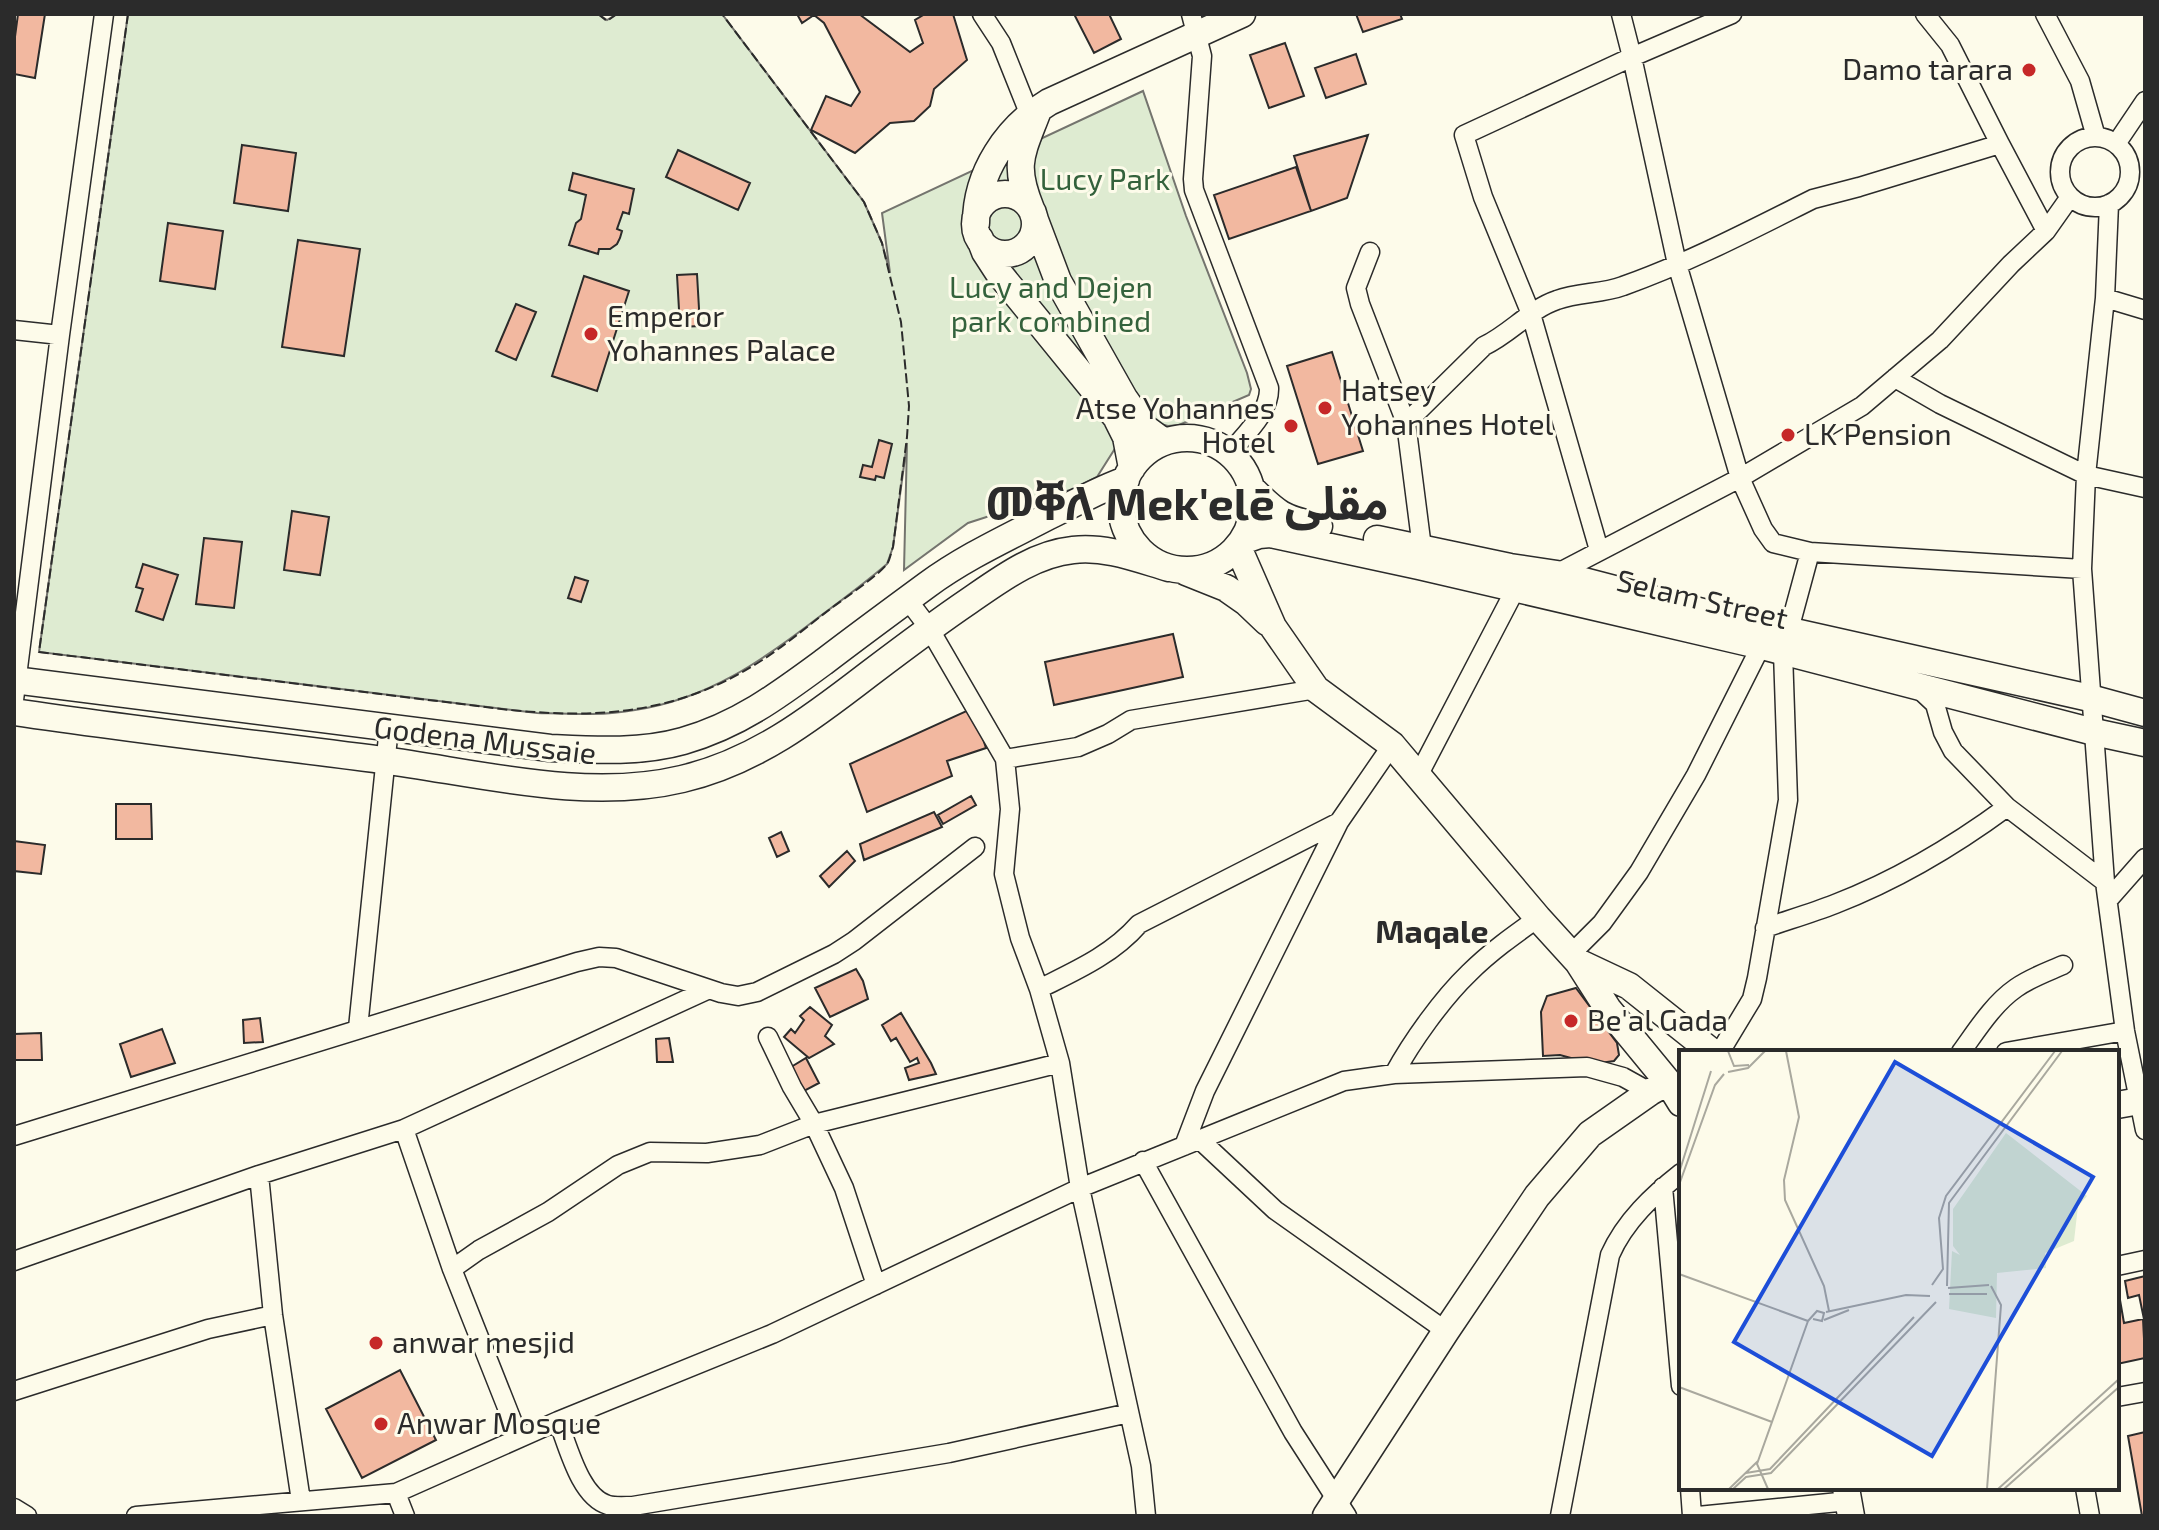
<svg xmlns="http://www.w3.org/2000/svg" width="2159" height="1530" font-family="'Exo 2','Noto Sans Arabic','Noto Sans Ethiopic',sans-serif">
<rect width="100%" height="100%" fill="#fdfbea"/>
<!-- green -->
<path fill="#deebd1" stroke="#74746e" stroke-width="2" d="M128,14H598L607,20L617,14H722L864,202L882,243L890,273L882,213L1143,91L1186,216L1247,373L1251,389L1249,395L1179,425L1168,426L1161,424L1145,428L1116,447L1097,477L1073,489L968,523L904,570L907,443L893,547L887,564C865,583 842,600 819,617C762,661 708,699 635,710C603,716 570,714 537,713L39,652Z"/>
<!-- building -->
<path fill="#f2b8a0" stroke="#2b2b2b" stroke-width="2" d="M18,14H45L35,78L14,74V44Z
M797,14H859L910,52L923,43L915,20L925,14H953L967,60L934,89L930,106L914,121L890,123L855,153L811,130L826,96L851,106L860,92L824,23L814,15L802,23Z
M1074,14H1109L1121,39L1094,53Z
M1356,14H1400L1402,19L1363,32Z
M1285,43L1304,96L1269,108L1250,55Z
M1356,54L1366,84L1326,98L1315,68Z
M1368,135L1347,198L1311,211L1294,156Z
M242,145L296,153L288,211L234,203Z
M678,150L750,183L738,210L666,177Z
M1296,167L1311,211L1229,239L1214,195Z
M573,173L634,189L629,214L623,212L617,229L622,231L620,238L617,244L610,249H599L598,254L569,245L576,223L581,219L586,195L569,190Z
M168,223L223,231L215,289L160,281Z
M298,240L360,249L344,356L282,347Z
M697,274L700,326L680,327L677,275Z
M584,276L629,291L597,391L552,376Z
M516,304L536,312L516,360L496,351Z
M1332,352L1363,451L1318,464L1287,366Z
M879,440L892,444L884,478L876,476L875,480L860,477L863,465L872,467Z
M292,511L329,517L320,575L284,570Z
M204,538L242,542L234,608L196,604Z
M143,564L178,575L163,620L136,611L143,589L136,587Z
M575,577L588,581L581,602L568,598Z
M1173,634L1183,677L1054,705L1045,662Z
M973,708L986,748L947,761L952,776L867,812L850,764Z
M971,796L976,805L943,824L938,815Z
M116,804H151L152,839H116Z
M934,812L942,827L864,860L860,844Z
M781,832L789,851L777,857L769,838Z
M14,841L45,845L41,874L14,871Z
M847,851L855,861L829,887L820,876Z
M856,969L863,981L868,999L830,1017L815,988Z
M1576,988L1617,1043L1619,1055L1614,1061L1593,1064L1560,1055L1543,1056L1541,1012L1547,996Z
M810,1007L832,1025L825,1036L834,1044L809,1058L784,1037L791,1029L795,1033L804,1020L800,1016Z
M901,1013L931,1063L936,1074L909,1080L905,1068L919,1063L917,1058L910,1062L896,1038L891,1041L882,1025Z
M260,1018L263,1042L244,1043L243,1020Z
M162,1029L175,1063L131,1077L120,1044Z
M41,1033L42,1060H14V1034Z
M669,1038L673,1062H657L656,1039Z
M806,1058L819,1083L804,1091L791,1067Z
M2145,1276V1324L2139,1295L2128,1298L2125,1281Z
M2120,1300L2124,1323L2143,1319L2145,1358L2117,1364V1301Z
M400,1370L436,1440L362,1478L326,1409Z
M2145,1432V1516H2142L2128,1436Z"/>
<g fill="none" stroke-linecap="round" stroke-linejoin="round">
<!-- street casing -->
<g stroke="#2b2b2b" stroke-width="21">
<path id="street" d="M982,14L1001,43L1033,123
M1191,14L1202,56L1193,179L1194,190L1269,388C1270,413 1244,435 1229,454
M1621,14L1632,57L1677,264L1740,478L1763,529L1773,543L1810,552L2082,569
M1925,14L1950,45L2000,144
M2045,14L2080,81L2096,137
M2060 172a35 35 0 1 1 70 0a35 35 0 1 1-70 0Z
M2116,144L2145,101
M2109,204L2105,298L2086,475L2082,569L2105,882L2125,1031L2145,1130
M1370,252L1356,288L1360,304L1406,423L1422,548L1421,556
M2105,298L2145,310
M14,330L60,335
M1895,378L1940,404L2086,475L2145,488
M1406,423L1484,346C1510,334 1530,309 1557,300C1578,292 1602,294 1623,286C1688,263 1751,230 1813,199L1859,187L2000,144L2046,231
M1599,550L1531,314L1483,197L1464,135L1632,57L1732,14
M1554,575L1740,478L1862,406L1940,340L2011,264L2046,231L2070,197
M907,599L929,628L1005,759L1010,809L1004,874L1020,938L1039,989L1060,1063L1080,1188L1141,1466L1146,1516
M1919,689L1935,704L1943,732L1953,751L2007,807L2105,882
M14,700L60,335L104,14
M1005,759L1078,747L1108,734L1131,720L1316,689
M1418,776L1515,590L1526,586
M2108,900L2145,858
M1765,928C1788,920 1812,913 1835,904C1897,880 1954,846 2007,807
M1571,954L1602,923L1639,872L1696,775L1766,636
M1039,989C1075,971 1112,955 1139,924L1339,822
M358,1028L389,727
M768,1037L792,1087L814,1124L844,1188L876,1285
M1720,1052L1752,999L1757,978L1788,800L1783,652L1810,552
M1961,1052C1977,1030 1993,1004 2016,988C2030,978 2047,972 2063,965
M2006,1052L2125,1031
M1394,1074C1412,1041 1442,999 1469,973C1490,952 1514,935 1538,918
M404,1129L452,1269L519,1438
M14,1136L577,962L599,957L616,958L721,993L738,996L757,992L834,954L854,941L975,847
M1199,1139L1275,1210L1446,1331
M1184,1146L1205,1091L1339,822L1392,745
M1143,1161L1293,1432L1347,1516
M259,1175L273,1315L301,1501
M1663,1187L1681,1386
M14,1261L259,1175L404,1129L707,990
M2117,1266L2145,1260
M452,1269L479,1250L548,1212L618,1165L650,1152L707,1153L760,1145L814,1124L1060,1063
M14,1391L208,1329L273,1315
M2117,1397L2145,1392
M558,1421C568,1446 580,1497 608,1505C615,1507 625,1506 633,1506L949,1453L1129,1413
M1690,1488L1692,1516
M2085,1488L2090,1516
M396,1493L405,1516
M14,1508L27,1516
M136,1516L396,1493L558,1421L772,1334L1080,1188L1344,1081L1394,1074L1587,1067L1623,1077L1650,1092
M1560,1516L1610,1255C1625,1221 1653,1195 1681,1173
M1698,1516L1849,1501"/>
</g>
<!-- secondary casing -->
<g stroke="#2b2b2b" stroke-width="29">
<path id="secondary" d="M975 224a30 30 0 1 1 60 0a30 30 0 1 1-60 0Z
M1031,209C1013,165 1021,155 1037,113
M1035,220L1058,281L1124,398L1145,428L1164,442
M976,223C976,173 1007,127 1049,102L1242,14
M980,239L985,252L998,272L1116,417L1126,437L1132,468
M1121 504a66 66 0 1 1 132 0a66 66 0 1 1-132 0Z
M1251,488C1277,514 1283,519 1319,526
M1377,539L1510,567L1557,574L1768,629L1790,631L2090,698L2145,713
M1242,541L1259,535L1270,534L1419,566L1762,646L2094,732L2145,743
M1238,547L1273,627L1316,689L1392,745L1538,918L1578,962L1608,1009L1668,1082L1681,1103
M1186,572L1226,588L1246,602L1267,622
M14,680L550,748C593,750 641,753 683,741C739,725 779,695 825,661C859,635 893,610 927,585C965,557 1007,538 1049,516C1074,504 1099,489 1126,480
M14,712C136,730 259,744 382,760C479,773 586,802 682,779C755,762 812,718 869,674C902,649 935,624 969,601C1001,579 1034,554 1073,550C1106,546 1138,559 1169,568
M1578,962L1629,986L1712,1052
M2117,1105L2145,1100
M1846,1488L1851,1516
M1326,1516L1446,1331L1537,1196L1590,1134L1650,1092L1668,1082"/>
</g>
<!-- street -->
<use href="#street" stroke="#fdfbea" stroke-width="18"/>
<!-- secondary -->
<use href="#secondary" stroke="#fdfbea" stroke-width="26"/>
<!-- fence -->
<path stroke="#2b2b2b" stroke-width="2" stroke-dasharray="10 4" stroke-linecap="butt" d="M128,14L39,652L510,710C601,719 677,713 756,664C782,648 805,628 829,610C843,599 878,576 887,564C890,560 891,552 893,547L907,437L909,406L901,322L882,243L864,202L722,14
M598,14L607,21L617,14"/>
</g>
<!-- markers -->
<g fill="#c62828" stroke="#fdfbea" stroke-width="3">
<circle cx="2029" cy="70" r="8"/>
<circle cx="591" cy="334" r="8"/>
<circle cx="1325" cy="408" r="8"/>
<circle cx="1291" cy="426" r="8"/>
<circle cx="1788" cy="435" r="8"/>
<circle cx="1571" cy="1021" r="8"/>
<circle cx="376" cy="1343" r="8"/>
<circle cx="381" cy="1424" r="8"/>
</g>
<g text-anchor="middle" stroke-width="6" stroke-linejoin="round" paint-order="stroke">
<!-- poi labels -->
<g font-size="30" fill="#2b2b2b" stroke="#fdfbea" text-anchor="start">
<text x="2013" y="80" text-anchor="end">Damo tarara</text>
<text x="607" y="327">Emperor<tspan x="607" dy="34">Yohannes Palace</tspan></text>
<text x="1341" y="401">Hatsey<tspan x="1341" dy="34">Yohannes Hotel</tspan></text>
<text x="1275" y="419" text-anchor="end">Atse Yohannes<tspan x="1275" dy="34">Hotel</tspan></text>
<text x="1804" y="445">LK Pension</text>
<text x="1587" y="1031">Be'al Gada</text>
<text x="392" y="1353">anwar mesjid</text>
<text x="397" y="1434">Anwar Mosque</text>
</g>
<!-- park labels -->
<g font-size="30" fill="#34623c" stroke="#fdfbea">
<text x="1105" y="190">Lucy Park</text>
<text x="1051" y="298">Lucy and Dejen<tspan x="1051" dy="34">park combined</tspan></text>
</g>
<!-- street labels -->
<g font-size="30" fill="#2b2b2b" stroke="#fdfbea">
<text transform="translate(1702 600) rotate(13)" y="10">Selam Street</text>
<text transform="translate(485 741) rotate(7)" y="10">Godena Mussaie</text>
</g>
<!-- neighbourhood labels -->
<g font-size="32" font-weight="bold" fill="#2b2b2b" stroke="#fdfbea">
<text x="1432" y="943">Maqale</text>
</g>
<!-- town labels -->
<g font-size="46" font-weight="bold" fill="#2b2b2b" stroke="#fdfbea">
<text x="1187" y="520">መቐለ Mek'elē مقلى</text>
</g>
</g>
<!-- overview -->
<g transform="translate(1679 1050)">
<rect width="440" height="440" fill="#fdfbea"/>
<path d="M327,83L408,146L399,156L395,191L366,203L367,218L318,223L317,268L270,259L273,201L281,205L274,196V159Z" fill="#deebd1"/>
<path fill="none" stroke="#a9a89e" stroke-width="2" d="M49,1L55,16L70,15M107,1L120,67L105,130L106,150L145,236L150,261M49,22L69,18L86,1M0,123L32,21M0,135L36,35L45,24M0,224L129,271L138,261L145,263L143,271L134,269M253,235L264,219L260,168L267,146L376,1M268,236L270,153L383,1M269,238L310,235M270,244H308M147,262L227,245L251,246M145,270L170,260M0,337L93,372M67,423L91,419L235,267M50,439L79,411M54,439L67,427L92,423L257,252M89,439L78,414L129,271M308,439L322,255L312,236M319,439L440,329M325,439L440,337"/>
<path fill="#1d4ed8" fill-opacity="0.15" stroke="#1d4ed8" stroke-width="4" d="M216,12L414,127L253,406L55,292Z"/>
<rect width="440" height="440" fill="none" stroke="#2b2b2b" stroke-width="4"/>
</g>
<!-- border -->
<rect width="2159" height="1530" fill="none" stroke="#2b2b2b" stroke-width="32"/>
</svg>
